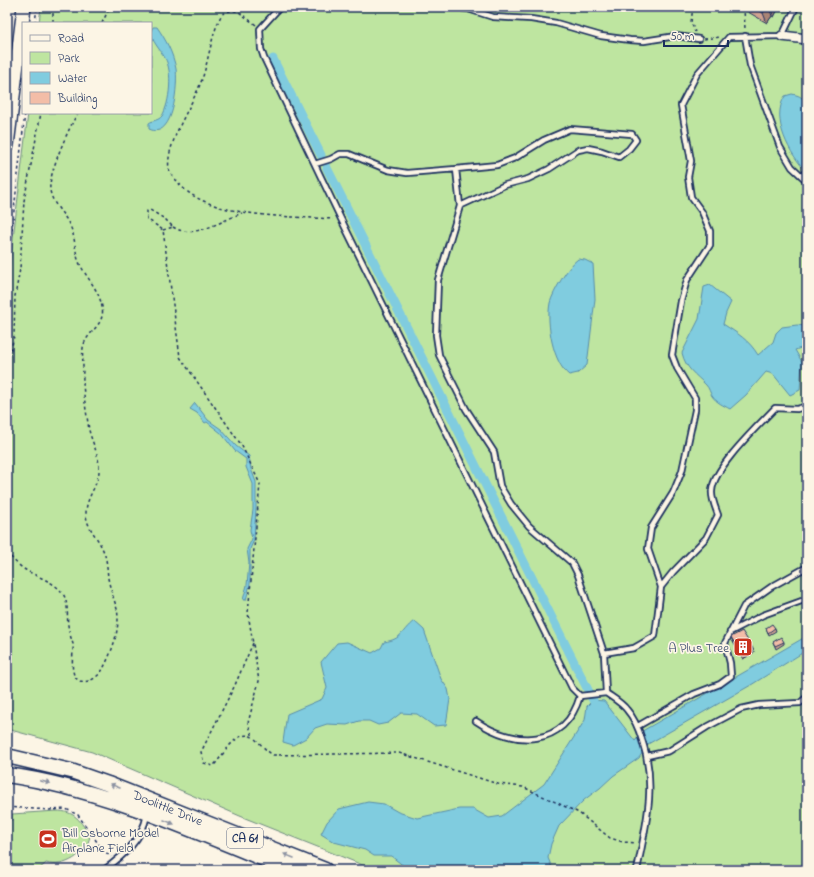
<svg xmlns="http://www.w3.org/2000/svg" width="814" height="877" font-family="'Indie Flower',sans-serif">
<rect width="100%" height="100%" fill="#fcf5e5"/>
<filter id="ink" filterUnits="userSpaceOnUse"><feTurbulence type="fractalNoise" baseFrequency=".025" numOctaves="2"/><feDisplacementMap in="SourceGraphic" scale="8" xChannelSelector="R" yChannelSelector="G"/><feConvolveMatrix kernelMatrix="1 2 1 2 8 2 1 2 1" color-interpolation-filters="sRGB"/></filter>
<g filter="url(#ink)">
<!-- built -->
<path fill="#f9e4d2" d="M7,7H13L7,68Z"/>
<!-- green -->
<path fill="#bee5a0" stroke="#6c8a7f" d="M41,7H807V870H375L240,816L92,752L7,729V289L28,113H151V23H39Z
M56,811C76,811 80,821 90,836C87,854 64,869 46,863L38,870H7V820H12V814Z"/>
<!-- water -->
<path fill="#80ccdf" stroke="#588dab" d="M153,27H157C166,40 173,53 176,69C178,84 174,141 149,129V123C153,120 158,121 162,116C170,103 173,71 165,58C160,49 151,41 151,31Z
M792,94C802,96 804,98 807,108V172C790,155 770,119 785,96Z
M578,259L585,260L593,264L595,299L587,365L578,373L569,375C553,363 546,323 550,303C553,292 568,266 578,259Z
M710,285L731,302L726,313L723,324C737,333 749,340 758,355L773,342L776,333L782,327L797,325L807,326V346L795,350L802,362L800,390L790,395L773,374L766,372L746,395L730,409C723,405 717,403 712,396C710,393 709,388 706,385C695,374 686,369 682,353L699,319L704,287Z
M195,403L208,420L221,429L236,446L249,456L251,469L256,482V508L254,540L250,549V584L246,600H243L247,585L249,563L247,549L252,539L250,530L253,510V484L246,467V459L235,451L221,433L207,422L205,423L197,413L190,409Z
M414,621L424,630L441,679L448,689L450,699L446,725L434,726L417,714L401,713L388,723L378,725L369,721H359L347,725L327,724L315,728L306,738L293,745L283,742L287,714L322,699L327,688L321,662L337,643L347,642L372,653L381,648L384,642C403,639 401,631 414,621Z
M807,636V650L751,685L648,744L639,758L613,776L600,788L584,800L559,826L551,844L548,858L553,870L478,868L474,870H438L405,867L391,856H374L365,850L334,842L321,834L327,822L339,809L368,802L384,804L398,812L417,818L459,809H473L489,818L502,816L544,784L585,720L587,706L593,700L604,701L635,741L644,730Z"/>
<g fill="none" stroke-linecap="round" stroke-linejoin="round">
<!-- canal -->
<path stroke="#80ccdf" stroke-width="9" d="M273,59L321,155
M327,168L593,700"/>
<!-- service casing -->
<g stroke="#1b2f5e" stroke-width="8">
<path id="service" d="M280,7L260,29L261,49L264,58L341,219L572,688L580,696
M454,7L468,9L493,17L531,19L556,23L601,36L630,40L644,41L676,36L699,39
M745,36L750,65L780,147L792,167L807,181
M315,164L331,159L340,154H349L388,170L407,173L456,169L460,206L505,185L528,179L549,169L578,150L588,148L602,151L619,157L629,149L636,140L632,134L570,129L544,140L515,158L497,165L456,169
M460,206L438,280L436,335L439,355L466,409L494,452L500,486L511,504L529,526L572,563L578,575L604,653L606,693
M661,587L673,572L706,538L718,515C716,509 711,498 712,491C713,468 759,425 775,408L797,409L807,406
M730,632L763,615L807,599
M604,653L634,648L655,636L661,587L648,549L651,528L673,493L682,471L695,410V398L677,368L672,355L681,301L687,280L710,245V231L702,212L691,197L688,177L691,161L681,105L697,74L729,37L782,36L796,7
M580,696L606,693C613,698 622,703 627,710C635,719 639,730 642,740C657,784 646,826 637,870
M476,721C514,747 565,748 580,696
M638,726L694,694L720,684L731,676L730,663L725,643L744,606L771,587L807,567
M647,756L669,751L707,727L741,709L759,705L800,703L807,697
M104,870C123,856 142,840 147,815"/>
</g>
<!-- minor casing -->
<g stroke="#1b2f5e" stroke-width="12">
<path id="minor" d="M782,36L807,39"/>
</g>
<!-- secondary casing -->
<g stroke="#1b2f5e" stroke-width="16">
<path id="secondary" d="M7,145L24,7"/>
</g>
<!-- primary casing -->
<g stroke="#1b2f5e" stroke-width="17">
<path id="primary" d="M7,756L71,771L108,784L325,870
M7,775C106,789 198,833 291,870"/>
</g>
<!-- path -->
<path stroke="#1b2f5e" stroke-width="1.5" stroke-dasharray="3 3" stroke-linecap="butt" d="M53,7V23
M693,7L691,22L695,32
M744,7L745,30
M35,23L37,7
M102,23L110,7
M256,25L239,12L232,10L222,14C210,36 209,64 199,87C190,108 165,146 169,169C170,173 174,178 177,181C205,219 290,216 333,219
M704,39L720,37
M173,227C193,240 221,221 242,213
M163,230L173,227L165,219L150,210L147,211V219L163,230L180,357L242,446L260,484L248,613L259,681L248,723L253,737
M7,272L25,113
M7,368L14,336L15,296L20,269L24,201L41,113
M7,400V405
M7,552C12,559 17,564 24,569C38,578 62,583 66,601C68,609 67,617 68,625C69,632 71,638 73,644C74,654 68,676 80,681C89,684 99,676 103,669C112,652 121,628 117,609C114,599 110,589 108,578C107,568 107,557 102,548C97,536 86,527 86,513C86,496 100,484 99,468C99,454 92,443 89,430C86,409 82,389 83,368C83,361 82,355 83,348C86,331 106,326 102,307C99,289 86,278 79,262C74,250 76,236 69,224C63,212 52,204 50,190C48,174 69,127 78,113
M253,643L235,685L201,752L204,763L213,766C223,757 237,726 254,738C260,743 265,750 273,755L399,753L498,784L523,787L579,813L610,838L623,842L636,843
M7,807L49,810L66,809L78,815L102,849L111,857"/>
<!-- service -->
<use href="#service" stroke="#fcf5e5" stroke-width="4.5"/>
<!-- minor -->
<use href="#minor" stroke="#fcf5e5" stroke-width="9"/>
<!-- secondary -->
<use href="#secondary" stroke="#fcf5e5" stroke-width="13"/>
<!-- primary -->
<use href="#primary" stroke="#fcf5e5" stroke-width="14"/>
</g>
<!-- wall -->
<path fill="#d1a390" stroke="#1b2f5e" d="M746,7H779L774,17L772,16L767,23L748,12Z
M766,628H775L776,631L769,635Z
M731,637L752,647L754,652L743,659L733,642Z
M773,642H784V644L776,649Z"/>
<!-- shaded-wall -->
<path fill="#aa8475" stroke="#1b2f5e" d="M767,7H769L772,16L767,23L763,13Z
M770,7H779L774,17Z
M752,647L754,652L743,659L741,654Z"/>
<!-- building -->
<path fill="#f3bda7" stroke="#1b2f5e" d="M753,7H767L763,13Z
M772,624L775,628L768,633L766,628Z
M742,631L752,647L741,654L731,637Z
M781,637L784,642L775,646L773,642Z"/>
<!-- one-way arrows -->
<defs><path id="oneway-solid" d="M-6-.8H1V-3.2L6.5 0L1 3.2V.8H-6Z"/></defs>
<g fill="#8c92a2">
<use href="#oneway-solid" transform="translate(45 782) rotate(13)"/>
<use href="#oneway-solid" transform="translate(115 786) rotate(-158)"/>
<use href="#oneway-solid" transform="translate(169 822) rotate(22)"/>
<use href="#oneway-solid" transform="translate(289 856) rotate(-158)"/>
</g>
</g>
<!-- icons -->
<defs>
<g id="building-square" transform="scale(1)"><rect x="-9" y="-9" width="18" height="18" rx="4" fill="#c8321e" stroke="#fcf5e5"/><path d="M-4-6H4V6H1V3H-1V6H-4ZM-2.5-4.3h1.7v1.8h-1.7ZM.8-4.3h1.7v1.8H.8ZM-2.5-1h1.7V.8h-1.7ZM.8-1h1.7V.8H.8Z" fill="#fff"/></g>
<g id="stadium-square" transform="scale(1)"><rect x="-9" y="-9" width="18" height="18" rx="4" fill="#c8321e" stroke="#fcf5e5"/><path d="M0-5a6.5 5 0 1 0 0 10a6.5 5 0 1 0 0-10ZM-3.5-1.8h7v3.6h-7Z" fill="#fff"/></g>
</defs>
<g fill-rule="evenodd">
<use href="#building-square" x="743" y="647"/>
<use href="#stadium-square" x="48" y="839"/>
</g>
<g text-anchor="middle" stroke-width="3.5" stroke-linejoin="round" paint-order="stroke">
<!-- shield labels -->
<rect fill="#fcf5e5" stroke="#5e6a86" stroke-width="1" x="227" y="828" width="36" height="20" rx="3"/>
<g font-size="12" font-weight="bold" fill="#1b2f5e">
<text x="245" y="842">CA 61</text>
</g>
<!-- poi labels -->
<g font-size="13" fill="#1b2f5e" stroke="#fcf5e5" text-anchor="end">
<text x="729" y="652">A Plus Tree</text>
<text x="62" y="837" text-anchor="start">Bill Osborne Model<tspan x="62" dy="15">Airplane Field</tspan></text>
</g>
<!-- street labels -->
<g font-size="13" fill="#1b2f5e" stroke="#fcf5e5">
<text transform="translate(168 807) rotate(22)" y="5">Doolittle Drive</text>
</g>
</g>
<!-- margin -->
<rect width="814" height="877" fill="none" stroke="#fcf5e5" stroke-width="24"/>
<rect x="12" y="12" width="790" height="853" fill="none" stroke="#1b2f5e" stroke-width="1.5" filter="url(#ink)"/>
<!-- legend -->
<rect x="22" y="22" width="130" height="92" fill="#fcf5e5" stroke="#a2a6af"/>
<rect x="30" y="35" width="20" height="6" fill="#fcf5e5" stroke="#a2a6af"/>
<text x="58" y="42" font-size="12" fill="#1b2f5e">Road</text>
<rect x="30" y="52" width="20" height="12" fill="#bee5a0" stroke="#a2a6af"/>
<text x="58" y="62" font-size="12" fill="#1b2f5e">Park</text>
<rect x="30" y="72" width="20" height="12" fill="#80ccdf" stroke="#a2a6af"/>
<text x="58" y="82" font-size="12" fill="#1b2f5e">Water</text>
<rect x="30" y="92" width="20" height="12" fill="#f3bda7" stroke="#a2a6af"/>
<text x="58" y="102" font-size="12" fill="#1b2f5e">Building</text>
<!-- scale -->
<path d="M664 40v6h64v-6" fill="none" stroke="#1b2f5e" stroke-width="2"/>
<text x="670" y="40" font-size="12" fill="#1b2f5e" stroke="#fcf5e5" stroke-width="3" paint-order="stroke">50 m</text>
</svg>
